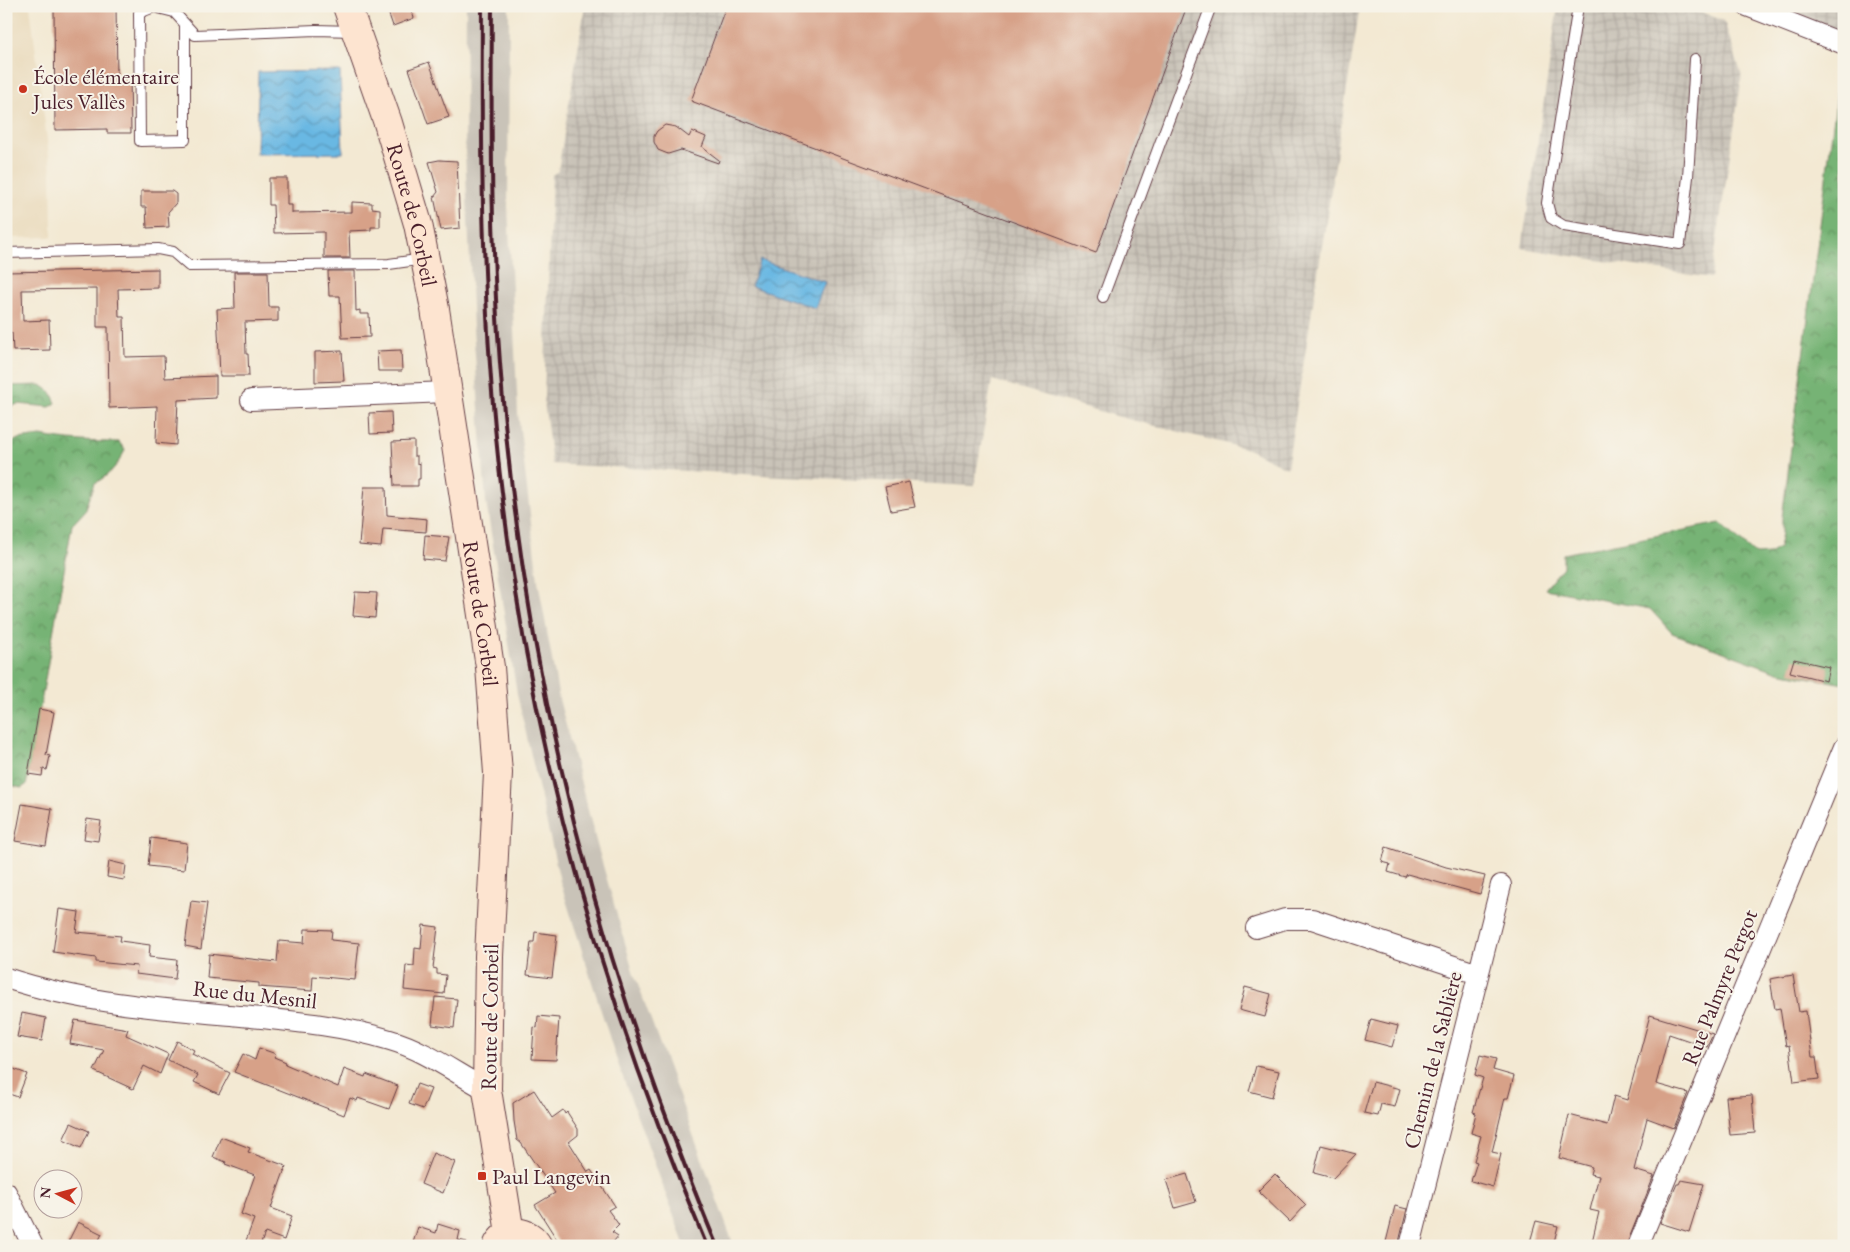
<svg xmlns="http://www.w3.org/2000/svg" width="1850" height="1252" font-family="'EB Garamond',serif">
<defs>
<pattern id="industrial-grid" width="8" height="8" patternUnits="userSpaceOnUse" patternTransform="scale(1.25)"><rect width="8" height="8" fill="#c9c3b8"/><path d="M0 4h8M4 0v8" fill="none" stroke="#aea79e"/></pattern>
<pattern id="forest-crowns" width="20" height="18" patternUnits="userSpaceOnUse" patternTransform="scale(1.25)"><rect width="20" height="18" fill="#76b374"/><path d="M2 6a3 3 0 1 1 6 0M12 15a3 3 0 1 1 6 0" fill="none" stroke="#63915f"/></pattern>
<pattern id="water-waves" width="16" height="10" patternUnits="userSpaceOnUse" patternTransform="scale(1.25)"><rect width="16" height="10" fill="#69b8e3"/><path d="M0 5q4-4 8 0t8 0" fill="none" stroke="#5895b8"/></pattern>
</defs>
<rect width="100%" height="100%" fill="#f7f3e8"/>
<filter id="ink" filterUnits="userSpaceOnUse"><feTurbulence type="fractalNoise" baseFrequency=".02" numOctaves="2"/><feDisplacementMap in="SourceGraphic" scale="10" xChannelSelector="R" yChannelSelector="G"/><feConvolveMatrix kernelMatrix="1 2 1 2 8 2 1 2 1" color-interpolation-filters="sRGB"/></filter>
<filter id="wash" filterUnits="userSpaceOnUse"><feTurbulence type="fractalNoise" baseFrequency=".0096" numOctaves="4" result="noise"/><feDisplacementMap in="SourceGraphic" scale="20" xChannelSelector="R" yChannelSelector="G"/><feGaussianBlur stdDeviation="1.12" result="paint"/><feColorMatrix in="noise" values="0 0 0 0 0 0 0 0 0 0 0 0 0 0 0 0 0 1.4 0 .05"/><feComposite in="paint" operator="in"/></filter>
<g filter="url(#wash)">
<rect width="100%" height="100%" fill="#f3e9d3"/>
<!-- built -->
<path fill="#e9d9ba" d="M6,6H30L51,172L52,237L6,238Z"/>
<!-- industrial -->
<path fill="url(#industrial-grid)" d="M585,6H1360L1287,468L1248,449L1120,417L992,380L974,486L552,464L544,400L552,175L558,171Z
M1558,6H1686L1724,21L1742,76L1711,278L1522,248Z
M1728,6H1844V48Z"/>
<!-- railway -->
<path fill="#c9c3b8" d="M466,6H509L508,207L518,413L538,581L559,699L596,841L633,971L734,1246H685L680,1233L616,1058L560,881L517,694L486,502L473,328L465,152Z"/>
<!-- forest -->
<path fill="url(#forest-crowns)" stroke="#606950" d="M1844,82V684L1778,672L1672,633L1650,609L1545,589L1563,567V554L1720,523L1756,555L1769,554L1779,548L1782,533V518L1838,86Z
M41,385L51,392L56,403L50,407L18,404L6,408V386Z
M41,436C67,441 93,442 119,442L125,450C118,465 110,475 95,483L85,511L72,525L28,777L26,785L21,788L6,784V446L18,439Z"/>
<!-- water -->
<path fill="url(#water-waves)" stroke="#5a6c87" d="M340,71L343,153L257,154L258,72Z
M760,260L825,282L815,308L751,286Z"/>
<g id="blocks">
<!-- building -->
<path fill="#d7a188" d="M54,6H116L117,78L130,77L131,133H107V129L55,130Z
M386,6H410L414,18L393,26Z
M726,6H1187L1096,253L691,101Z
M429,62L449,117L428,124L409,69Z
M665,125L676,127L689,137L692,131L706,137L702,147L719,160L718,163L681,150L668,154L658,150L654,142V136L657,131Z
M439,160L457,161L460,228L441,230L434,197L438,192L429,162Z
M269,178H287V205H292V213L352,212V202L372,203V208L380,209V227H371V230L349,231L350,258H324V232L274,233L273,205H269Z
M141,191H172L176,194V203L168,212L169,227L147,228L146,207H141Z
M158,269V288L118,289L119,317H124L125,357L164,356L165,378L216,376V398L178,400L176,445L156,443L157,406L109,408L108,327H97V289L22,290L23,321L49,320L50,350L13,351L12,333H6V272Z
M328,271H355L356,311L360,310V314H369L370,337L342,338L340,296H329Z
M234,272H268L269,307H278V321L245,322L246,354H248L249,376H220L217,309L235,308Z
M401,350L402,371H378L377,351Z
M342,351L344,381L315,382V352Z
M391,412L392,433L370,434L369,413Z
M414,441V456H417V464L420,463V479H418V486H394L392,442Z
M909,482L915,507L891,511L885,487Z
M364,487H386L387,515L427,519L426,532L383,529L381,547L359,545Z
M425,535L449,537L445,561L423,559Z
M355,592L377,593L375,618L353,616Z
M1794,659L1829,667L1826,681L1790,672Z
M39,709L54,712L46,755L50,756L47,770L43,769L42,776L28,774Z
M22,804L52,809L46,846L15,841Z
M87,819L101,821L98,841L84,839Z
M151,838L187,843L184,870L148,866Z
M1386,847L1446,867L1485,876L1480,894L1407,874L1405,877L1388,872L1390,864L1382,862Z
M109,861L126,865L124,880L107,877Z
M191,901L207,903L201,949L185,946Z
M59,909L79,912L76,932L121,936L120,941L150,945L149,957L177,960L175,979L136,974L137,966L96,962V958L53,952Z
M423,925L438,927L433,968L437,969V974L446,975L444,994L404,990L406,965L414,966L415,948L421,949Z
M305,929L332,930L331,940L359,943L355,980L313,976L312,991L259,987V983L207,978L209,954L277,962L279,941L304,943Z
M535,932L557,935L552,978L527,975L531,942H534Z
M1793,975L1799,1012L1806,1011L1812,1057H1816L1819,1079L1794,1082L1789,1045L1786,1046L1780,1008L1775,1009L1770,979Z
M1245,987L1271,994L1265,1017L1239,1010Z
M435,997L457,999L454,1028L432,1025Z
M22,1013L46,1018L42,1041L17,1037Z
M1650,1015L1713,1034L1707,1047L1669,1034L1656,1084L1688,1093L1674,1128L1647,1118L1634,1170L1654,1176L1626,1246H1591L1599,1212L1590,1210L1599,1176L1590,1174L1592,1167L1559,1158L1569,1115L1607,1125L1614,1096L1627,1100Z
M538,1016L559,1018L556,1060L532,1059L534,1027L537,1028Z
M1371,1019L1398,1026L1392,1047L1365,1040Z
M75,1020L128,1029L126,1035L168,1054L160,1074L144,1066L133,1089L94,1071L104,1050L70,1044Z
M177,1041L194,1050L192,1054L230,1073L219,1094L194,1082L198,1075L168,1060Z
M259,1048L276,1054L274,1057L286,1062L285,1064L338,1087L344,1069L365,1077L366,1074L398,1086L389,1109L358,1098L357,1101L350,1098L344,1115L234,1072L243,1054L255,1060Z
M1480,1055L1496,1059L1493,1070L1514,1076L1508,1098H1505L1492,1152L1501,1154L1493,1187L1471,1181L1477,1162L1474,1161L1481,1136L1471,1133L1476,1113L1473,1112L1483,1078L1475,1075Z
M6,1066L27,1074L18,1097L6,1093Z
M1256,1066L1279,1071L1272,1097L1249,1091Z
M1373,1082L1400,1089L1395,1107L1381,1104L1378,1116L1364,1113Z
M417,1084L431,1089L423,1109L409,1104Z
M534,1090L552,1118L563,1110L565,1114L567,1112L578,1129V1135L569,1142L588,1172L591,1170L615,1206L608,1210L619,1225L612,1232L618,1236L610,1246H561L535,1205L555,1193L521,1143L517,1140L514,1121L513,1103Z
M1752,1095L1755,1133L1730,1135L1726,1097Z
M71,1123L89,1131L81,1148L63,1140Z
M221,1137L250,1148L248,1152L286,1166L271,1208L292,1216L284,1240L265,1233L260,1246H244L254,1219L241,1214L255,1175L225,1164L226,1162L213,1157Z
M1321,1145L1356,1154L1333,1178L1314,1173Z
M433,1153L455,1162L443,1193L421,1184Z
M1187,1174L1196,1202L1175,1208L1166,1180Z
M1275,1174L1306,1205L1290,1222L1258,1191Z
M1681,1180L1704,1184L1689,1232L1660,1223L1677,1184H1679Z
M1395,1206L1407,1209L1398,1246H1385Z
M1536,1221L1558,1226L1553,1246L1530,1242Z
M78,1222L102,1234L96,1246H66Z
M438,1224L460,1231L458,1240L467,1242L466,1246H412L418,1227L436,1233Z"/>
</g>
</g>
<g filter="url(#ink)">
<use href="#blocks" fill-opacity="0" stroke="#633d44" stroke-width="1"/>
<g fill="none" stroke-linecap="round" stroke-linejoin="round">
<!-- lane casing -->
<g stroke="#633d44" stroke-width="12">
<path id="lane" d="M1578,6L1547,203L1551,218L1564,226L1680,244L1688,177L1695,59
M185,24V140L140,141L139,13L154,7L174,12L195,35L316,30L353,31
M6,253L158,249L173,252L189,266L389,264L424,259
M1103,297L1211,6"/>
</g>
<!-- street casing -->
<g stroke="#633d44" stroke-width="22">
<path id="street" d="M1747,6L1844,44
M251,400L447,392
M1256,928L1285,919H1312L1478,974
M6,978C82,1003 162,1009 241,1016C291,1021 341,1025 390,1040C425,1050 455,1073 487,1090
M6,1192L33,1246
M1410,1246L1501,885
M1638,1246L1844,747"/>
</g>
<!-- secondary casing -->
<g stroke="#633d44" stroke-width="30">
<g id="secondary">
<path id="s1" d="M347,6L388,123L418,224L435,309L490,667L498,773L489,956L487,1090L510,1233"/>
<path d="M498,1244C507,1228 529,1229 538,1246"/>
</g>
</g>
<!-- lane -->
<use href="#lane" stroke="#fff" stroke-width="10"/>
<!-- street -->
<use href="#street" stroke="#fff" stroke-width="20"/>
<!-- secondary -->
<use href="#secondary" stroke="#fde4d0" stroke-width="28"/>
<!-- rail -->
<path stroke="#4a1f2b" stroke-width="4" d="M482,6C481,147 482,287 495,427C521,709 596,986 707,1246
M492,6C491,126 491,244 500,363C518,615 574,866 661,1103C679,1151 697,1199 717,1246"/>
</g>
</g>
<!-- markers -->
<g fill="#c8321e" stroke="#f7f3e8" stroke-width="2">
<circle cx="23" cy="89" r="5"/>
<rect x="477" y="1171" width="10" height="10" rx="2.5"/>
</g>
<g text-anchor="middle" stroke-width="4" stroke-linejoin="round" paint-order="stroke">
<!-- poi labels -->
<g font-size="22" fill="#4a1f2b" stroke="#f7f3e8" text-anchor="start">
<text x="33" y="84">École élémentaire<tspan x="33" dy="25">Jules Vallès</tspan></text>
<text x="492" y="1184">Paul Langevin</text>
</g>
<!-- street labels -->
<g font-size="22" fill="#4a1f2b" stroke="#f7f3e8">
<text dy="8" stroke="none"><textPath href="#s1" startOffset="219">Route de Corbeil</textPath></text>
<text dy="8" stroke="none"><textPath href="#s1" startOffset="624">Route de Corbeil</textPath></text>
<text transform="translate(1719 987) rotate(-68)" y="8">Rue Palmyre Pergot</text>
<text transform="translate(255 994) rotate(6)" y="8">Rue du Mesnil</text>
<text transform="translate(489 1017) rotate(-89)" y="8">Route de Corbeil</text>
<text transform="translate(1432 1060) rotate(-76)" y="8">Chemin de la Sablière</text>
</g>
</g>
<!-- margin -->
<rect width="1850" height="1252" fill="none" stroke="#f7f3e8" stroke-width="25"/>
<!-- north arrow -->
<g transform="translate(58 1194) rotate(276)"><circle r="24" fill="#f7f3e8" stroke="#b29e9c"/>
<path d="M0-4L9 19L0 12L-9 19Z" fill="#c8321e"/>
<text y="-8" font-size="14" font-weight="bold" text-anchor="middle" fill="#4a1f2b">N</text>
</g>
</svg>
